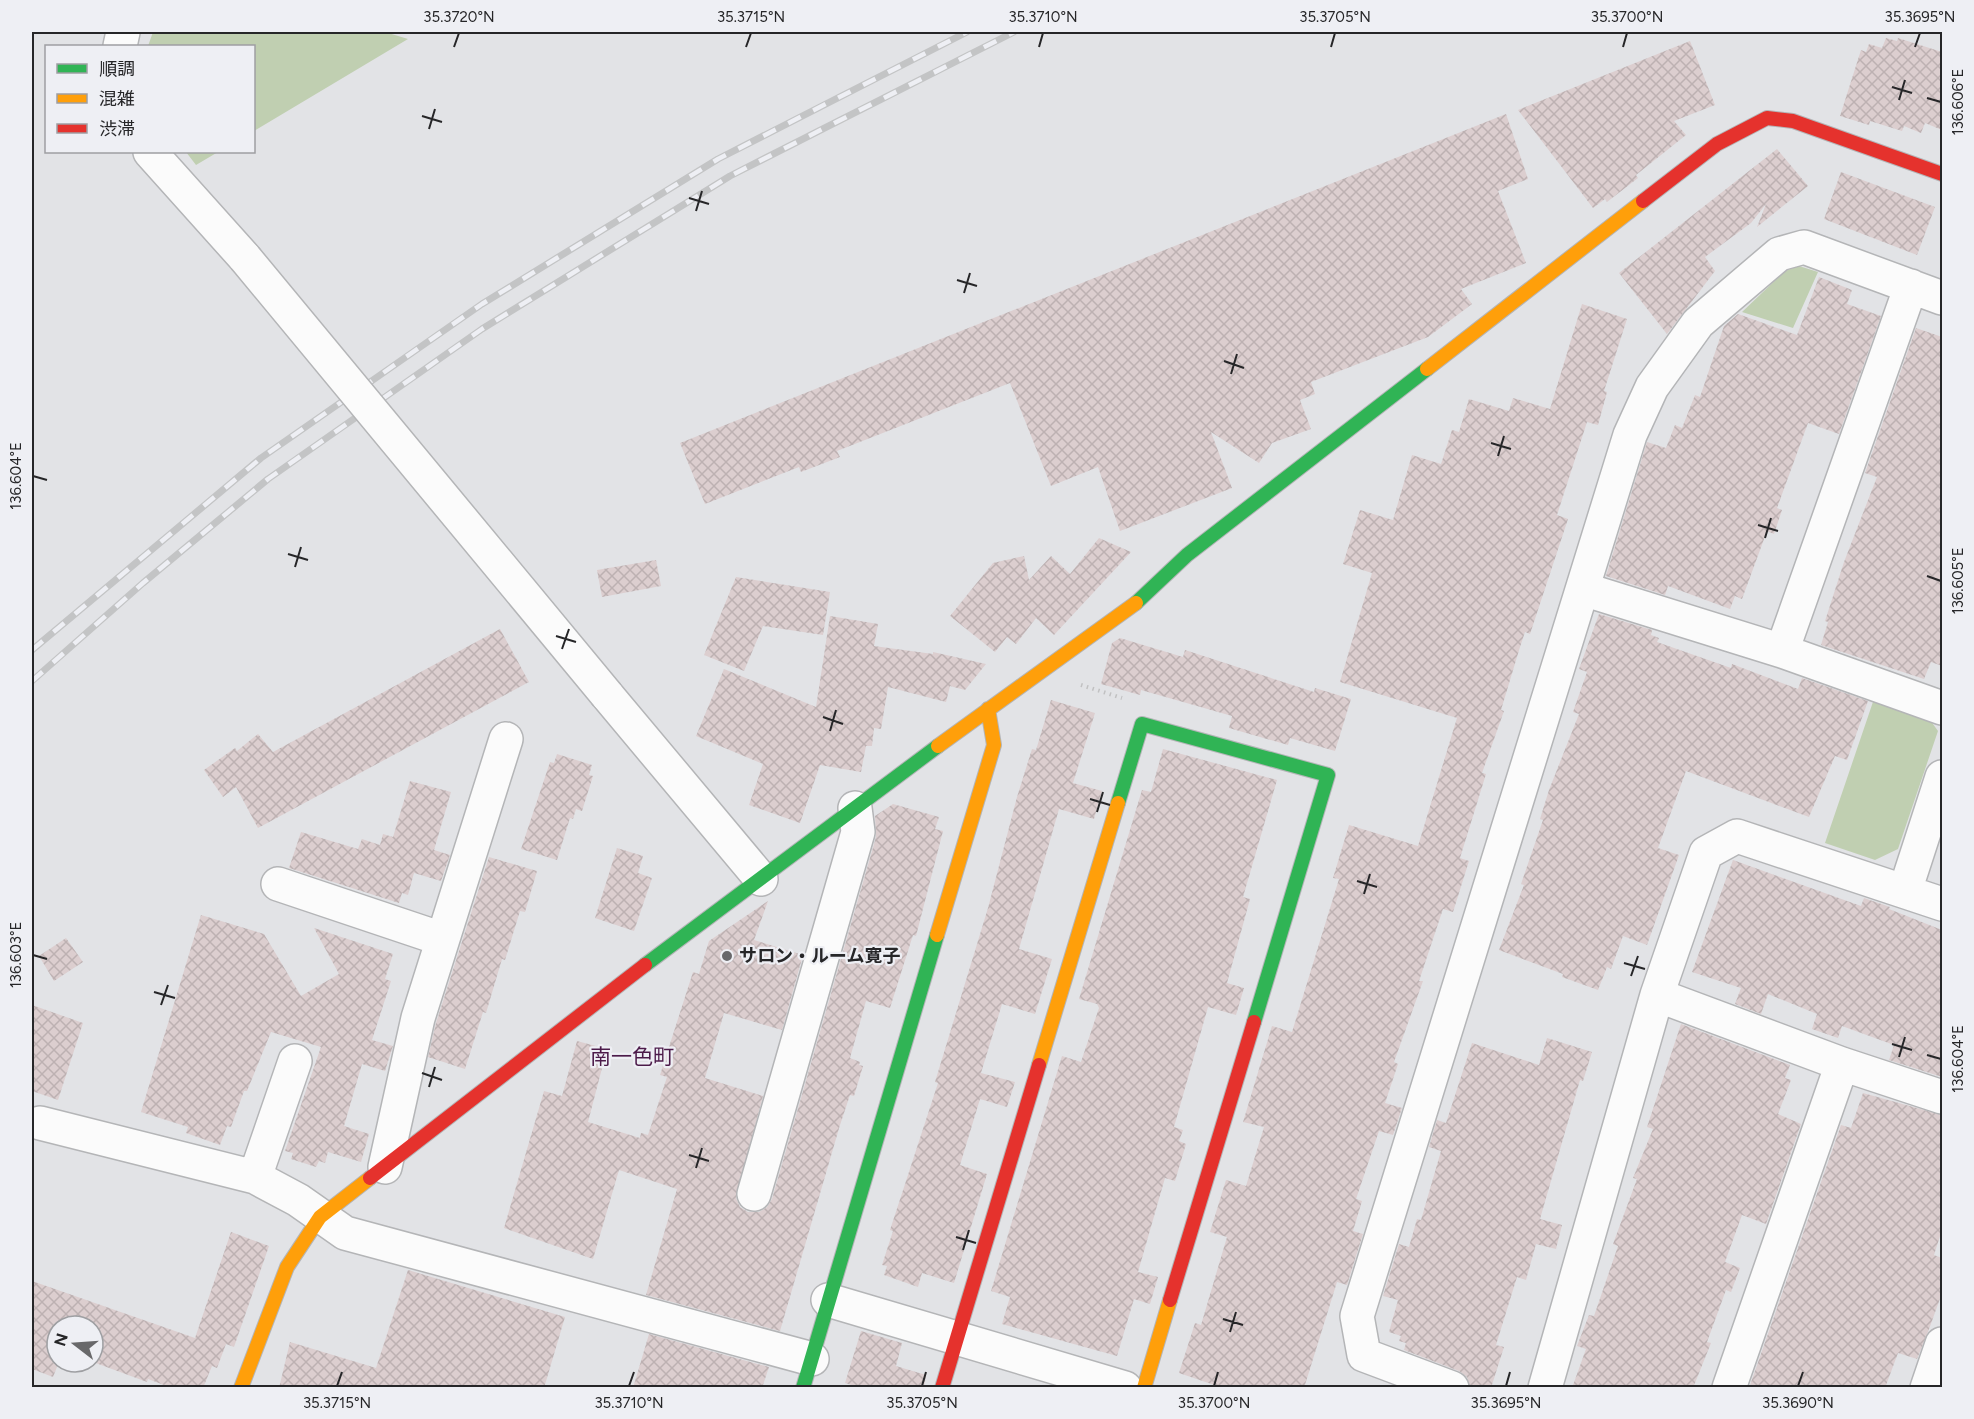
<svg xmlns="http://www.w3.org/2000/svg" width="1974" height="1419" font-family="Figtree,'Noto Sans JP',sans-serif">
<defs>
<pattern id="building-cross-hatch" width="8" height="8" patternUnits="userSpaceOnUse" patternTransform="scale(1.5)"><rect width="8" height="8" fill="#dccecf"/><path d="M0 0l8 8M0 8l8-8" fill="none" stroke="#bdb1b2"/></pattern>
</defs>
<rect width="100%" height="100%" fill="#e2e3e6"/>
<!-- green -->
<path fill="#c0cfb1" d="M153,32H385L408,39L254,131V46H148Z
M186,152H218L196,165Z
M1799,266L1818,272L1793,328L1742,312L1785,271Z
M1875,696L1925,713L1938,731L1898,849L1875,860L1825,843Z"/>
<!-- building -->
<path fill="url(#building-cross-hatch)" d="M1886,38L1897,41L1898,38L1942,52V130L1925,123L1921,133L1904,126L1902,131L1870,121L1869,125L1840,116L1861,50L1866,52L1869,44L1882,48Z
M1690,41L1715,105L1674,121L1686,135L1636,175L1638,178L1607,202L1605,199L1593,208L1518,110Z
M1506,114L1528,179L1498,191L1526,263L1461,289L1472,304L1428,337L1311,382L1315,394L1300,400L1311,429L1272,443L1259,463L1211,432L1232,488L1120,531L1098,467L1051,486L1010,383L837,451L840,457L801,472L799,467L705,504L680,443Z
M1777,149L1808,186L1757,227L1766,204L1751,223L1705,257L1715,271L1667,334L1619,273Z
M1841,172L1935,207L1917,255L1824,219Z
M1819,277L1852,290L1847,304L1881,316L1839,434L1808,423L1777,508L1782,510L1774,534L1767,531L1742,599L1735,596L1730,609L1668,586L1665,595L1606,576L1647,442L1666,448L1675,425L1682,428L1695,395L1700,397L1724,326L1738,314L1797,335Z
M1582,304L1627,319L1604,391L1607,392L1598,425L1587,422L1557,515L1568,519L1530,634L1525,632L1520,647L1501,710L1504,711L1482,773L1486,774L1460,858L1469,861L1453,912L1443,909L1419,981H1423L1394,1062L1398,1064L1385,1103L1402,1108L1393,1135L1379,1131L1356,1199L1362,1201L1353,1231L1363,1234L1347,1285L1337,1282L1304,1388H1223L1179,1373L1195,1323L1201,1325L1227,1237L1210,1232L1226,1180L1246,1186L1264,1127L1243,1122L1272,1026L1292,1032L1339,879L1333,878L1349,825L1418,846L1457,718L1340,682L1372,573L1343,564L1360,510L1393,520L1412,455L1441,464L1452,430L1459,432L1469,399L1509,411L1513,398L1550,409Z
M1916,328L1942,337V666L1931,662L1924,679L1821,645L1828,622L1825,621L1844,562L1877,477L1865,473Z
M1099,538L1131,552L1054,635L1036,618L1016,644L1007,637L995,652L950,616L993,563L1024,556L1029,580L1051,556L1070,574Z
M656,560L661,586L602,597L597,570Z
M736,577L830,592L823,635L763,626L744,671L704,655Z
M1599,614L1652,630L1651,635L1659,638L1657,642L1731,668L1732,664L1798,689L1802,678L1868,701L1847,760L1835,756L1809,817L1686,771L1658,848L1679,855L1647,945L1623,936L1611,969L1607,967L1598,990L1562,977L1563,974L1499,950L1524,885L1521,884L1543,820L1540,819L1549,790L1579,714L1573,712L1587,672L1579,669Z
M830,616L878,624L874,646L933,654V652L986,664L965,690L950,686L946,702L888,687L881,729L874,728L872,746H866L861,772L820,765L800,823L749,805L763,764L696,736L724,669L816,707Z
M500,629L529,682L258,828L236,787L223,797L204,770L235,748L237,751L258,734L273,752Z
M1120,638L1183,657L1185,650L1314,692L1315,688L1351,699L1335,751L1290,738L1288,745L1229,728L1232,716L1141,690L1140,695L1101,684L1112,643Z
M1051,700L1095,713L1073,783L1102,791L1094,819L1059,809L1019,949L1052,959L1035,1014L1002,1004L981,1073L1015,1082L1007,1107L980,1099L960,1165L987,1174L954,1283L922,1273L918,1287L884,1275L887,1266L882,1265L893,1231L890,1230L938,1083L935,1082L988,908L1017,797L1032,749L1036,750Z
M1163,749L1277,780L1243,897L1250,899L1227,983L1244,988L1236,1015L1208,1007L1174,1127L1183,1130L1179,1141L1186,1144L1175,1181L1165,1178L1138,1272L1158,1277L1150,1304L1134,1299L1117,1356L1002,1324L1010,1297L991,1291L1062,1056L1081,1062L1099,1008L1097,1004L1079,999L1142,790L1151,792Z
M557,754L592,765L589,775L593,776L582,811L576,809L573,819L570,818L557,860L521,849L550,762L554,763Z
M410,781L451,792L434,850L450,855L441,881L414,873L408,895L402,893L399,903L289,868L301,832L358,849L362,839L380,845L383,834L393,837Z
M893,804L939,817L935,829L943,831L916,936L913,935L890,1008L866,1001L850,1058L860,1062L859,1065L863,1066L854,1096L850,1095L840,1125L780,1331L646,1295L677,1189L619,1170L593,1259L504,1228L544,1091L562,1096L577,1041L607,1049L588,1122L640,1138L641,1133L648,1135L667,1077L660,1075L693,972L699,974L709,941L768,901L754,940L803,955L782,1030L724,1013L705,1078L763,1096L736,1198L740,1207L748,1212H759L767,1207L772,1199L876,837L875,816Z
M617,848L643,856L638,873L652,878L634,931L595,918Z
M489,857L537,871L525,912L520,911L505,960L502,959L486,1013L483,1012L465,1069L428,1057L436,1023Z
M1733,860L1861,906L1864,898L1890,907L1889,909L1942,930V1077L1889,1060L1894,1045L1842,1026L1838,1038L1812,1029L1817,1014L1768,994L1761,1014L1735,1004L1741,988L1692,972Z
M201,915L264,934L301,996L339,974L314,928L393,954L385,979L391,981L372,1040L393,1046L391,1052L385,1071L362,1064L344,1126L369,1134L361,1162L328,1152L325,1163L319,1161L316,1167L291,1159L293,1153L285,1151L321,1047L271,1032L247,1091H244L231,1127L227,1126L220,1145L186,1133L188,1127L141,1112Z
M66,938L83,962L54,981L39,956Z
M32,1005L83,1023L58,1100L32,1091Z
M1681,1024L1790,1065L1785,1078L1791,1080L1778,1114L1801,1124L1766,1224L1742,1215L1725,1262L1740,1268L1731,1292L1726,1290L1707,1342L1711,1343L1693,1388H1572L1586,1349L1577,1346L1589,1315L1594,1316L1618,1246L1613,1244L1637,1179L1633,1178L1653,1129L1647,1127Z
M1547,1038L1592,1052L1583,1081L1580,1080L1540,1219L1562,1225L1556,1249L1536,1244L1526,1280L1517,1277L1496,1345L1504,1347L1491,1388H1470L1467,1377L1459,1371L1404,1350L1406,1343L1399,1341L1401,1336L1389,1332L1398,1300L1383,1296L1399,1244L1409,1247L1417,1219L1421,1220L1441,1151L1429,1147L1437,1120L1446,1123L1472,1043L1539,1065Z
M1863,1093L1942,1115V1230L1934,1255L1942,1258V1293L1928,1332L1917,1359L1898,1353L1885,1388H1749L1841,1125L1851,1128Z
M231,1232L269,1246L234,1347L226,1344L217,1368L212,1366L203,1388H172L148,1379L147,1382L93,1362V1326H57L59,1362L53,1377L32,1369V1281L195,1338Z
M408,1270L565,1317L544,1388H279L290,1342L376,1368Z
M861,1331L902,1343L896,1366L926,1375L924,1388H861L845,1383Z
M649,1334L769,1367L762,1388H633Z"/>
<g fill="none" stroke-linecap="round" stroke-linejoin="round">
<!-- street casing -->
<g stroke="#b4b5b7" stroke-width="36">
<path id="street" d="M120,46L123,32
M150,152L245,258
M1583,589L1782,651L1942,708
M1782,651L1911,286
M607,695L761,879
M278,884L442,939
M1905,891L1942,777
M1657,995L1842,1064L1942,1097
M40,1123L255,1177L298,1200L345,1233L812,1359
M385,1167L418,1018L506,739
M255,1177L295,1061
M754,1194L858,832L855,808
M828,1300L1125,1388
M1452,1388L1364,1355L1357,1316L1630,435L1652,387L1698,323L1779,254L1804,247L1942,298
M1545,1388L1657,995L1706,853L1737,836L1942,904
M1729,1388L1842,1064
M1927,1388L1942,1344"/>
</g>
<!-- fast casing -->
<g stroke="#b4b5b7" stroke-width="16">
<path id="fast" d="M1136,603L1187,555L1427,369
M1118,803L1142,724L1328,775L1254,1022
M645,965L938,746
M803,1388L937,935"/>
</g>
<!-- slow casing -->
<g stroke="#b4b5b7" stroke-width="16">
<path id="slow" d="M1427,369L1643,201
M938,746L1136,603
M937,935L994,745L988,709
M1039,1065L1118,803
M241,1388L287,1267L320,1217L370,1178
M1144,1388L1170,1300"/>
</g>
<!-- jam casing -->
<g stroke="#b4b5b7" stroke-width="16">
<path id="jam" d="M1643,201L1717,144L1767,118L1793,121L1942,174
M370,1178L645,965
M1170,1300L1254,1022
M942,1388L1039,1065"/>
</g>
<!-- path -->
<path stroke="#c1c1c2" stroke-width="4" stroke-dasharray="1.5 4.5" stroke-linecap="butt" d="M1081,685L1122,698"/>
<!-- street -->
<use href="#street" stroke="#fbfbfb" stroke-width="33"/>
<!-- fast -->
<use href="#fast" stroke="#30b455" stroke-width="14"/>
<!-- slow -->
<use href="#slow" stroke="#ff9f0a" stroke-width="14"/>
<!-- jam -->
<use href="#jam" stroke="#e5322d" stroke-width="14"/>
<!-- rail casing -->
<g stroke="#c3c4c5" stroke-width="7">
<path id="rail" d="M32,650L261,458L482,304L718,159L967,32
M32,681L143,583L268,479L482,329L730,176L1014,32"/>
</g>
<!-- rail -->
<use href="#rail" stroke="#eeeff4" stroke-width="4.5" stroke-dasharray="14" stroke-linecap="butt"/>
<!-- street-bridge casing -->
<g stroke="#b4b5b7" stroke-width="36" stroke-linecap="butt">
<path id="street-bridge" d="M245,258L607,695"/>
</g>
<!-- street-bridge -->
<use href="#street-bridge" stroke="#fbfbfb" stroke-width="33"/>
</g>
<!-- ticks -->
<path fill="none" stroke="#262628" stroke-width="2" d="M454,47L459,33M746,47L751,33M1039,47L1043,33M1331,47L1335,33M1623,47L1627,33M1915,47L1920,33M1892,87L1912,93M1927,98L1941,102M1899,100L1905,80M422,116L442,122M429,129L435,109M689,198L709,204M696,211L702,191M957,280L977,286M964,293L970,273M1224,361L1244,368M1231,374L1237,354M1491,443L1511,449M1498,456L1504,436M33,476L47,480M1758,525L1778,531M1765,538L1771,518M288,554L308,560M295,567L301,547M1927,576L1941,581M556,636L576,642M562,649L569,629M823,717L843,724M830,731L836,710M1090,799L1110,805M1097,812L1103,792M1357,881L1377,887M1364,894L1370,874M33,955L47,959M1624,963L1645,969M1631,976L1638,956M154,992L175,998M161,1005L168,985M1892,1044L1912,1050M1927,1055L1941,1059M1899,1057L1905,1037M422,1073L442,1080M429,1087L435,1067M689,1155L709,1161M696,1168L702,1148M956,1237L976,1243M963,1250L969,1230M1223,1319L1243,1325M1230,1332L1236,1312M337,1386L342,1372M629,1386L634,1372M922,1386L926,1372M1214,1386L1218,1372M1506,1386L1510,1372M1798,1386L1803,1372"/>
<!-- markers -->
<circle fill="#68686a" stroke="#eeeff4" stroke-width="2" cx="727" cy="956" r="6"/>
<g text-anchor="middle" stroke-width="4.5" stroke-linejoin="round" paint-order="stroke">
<!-- poi labels -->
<g font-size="18" font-weight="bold" fill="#262628" stroke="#eeeff4" text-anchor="start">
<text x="739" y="962">サロン・ルーム寛子</text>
</g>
<!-- quarter labels -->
<g font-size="21" fill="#4c1b4a" stroke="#eeeff4">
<text x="632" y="1064">南一色町</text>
</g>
</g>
<!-- border -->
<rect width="1974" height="1419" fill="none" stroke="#eeeff4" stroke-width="66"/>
<!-- legend -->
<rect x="45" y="45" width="210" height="108" fill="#eeeff4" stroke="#9e9fa2" stroke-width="1.5"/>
<rect x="57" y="64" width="30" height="9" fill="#30b455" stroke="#9e9fa2" stroke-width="1.5"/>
<text x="99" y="75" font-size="18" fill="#262628">順調</text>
<rect x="57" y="94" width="30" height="9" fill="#ff9f0a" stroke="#9e9fa2" stroke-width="1.5"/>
<text x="99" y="105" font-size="18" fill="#262628">混雑</text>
<rect x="57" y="124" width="30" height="9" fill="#e5322d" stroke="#9e9fa2" stroke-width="1.5"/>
<text x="99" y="135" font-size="18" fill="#262628">渋滞</text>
<!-- north arrow -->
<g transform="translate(75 1344) rotate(287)"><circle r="28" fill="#eeeff4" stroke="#9e9fa2" stroke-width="1.5"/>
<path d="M0-4.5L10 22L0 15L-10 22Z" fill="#68686a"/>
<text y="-9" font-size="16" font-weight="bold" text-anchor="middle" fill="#262628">N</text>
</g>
<rect x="33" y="33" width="1908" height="1353" fill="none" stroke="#262628" stroke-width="2"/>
<g font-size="15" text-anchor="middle" fill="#262628">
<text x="459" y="22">35.3720°N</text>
<text x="751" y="22">35.3715°N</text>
<text x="1043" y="22">35.3710°N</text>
<text x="1335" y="22">35.3705°N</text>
<text x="1627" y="22">35.3700°N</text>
<text x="1920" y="22">35.3695°N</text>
<text transform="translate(1958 102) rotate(-90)" y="5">136.606°E</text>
<text transform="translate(16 476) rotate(-90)" y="5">136.604°E</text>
<text transform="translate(1958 581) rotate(-90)" y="5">136.605°E</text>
<text transform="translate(16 955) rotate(-90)" y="5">136.603°E</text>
<text transform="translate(1958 1059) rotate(-90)" y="5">136.604°E</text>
<text x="337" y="1408">35.3715°N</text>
<text x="629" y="1408">35.3710°N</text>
<text x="922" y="1408">35.3705°N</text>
<text x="1214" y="1408">35.3700°N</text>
<text x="1506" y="1408">35.3695°N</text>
<text x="1798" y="1408">35.3690°N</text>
</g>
</svg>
